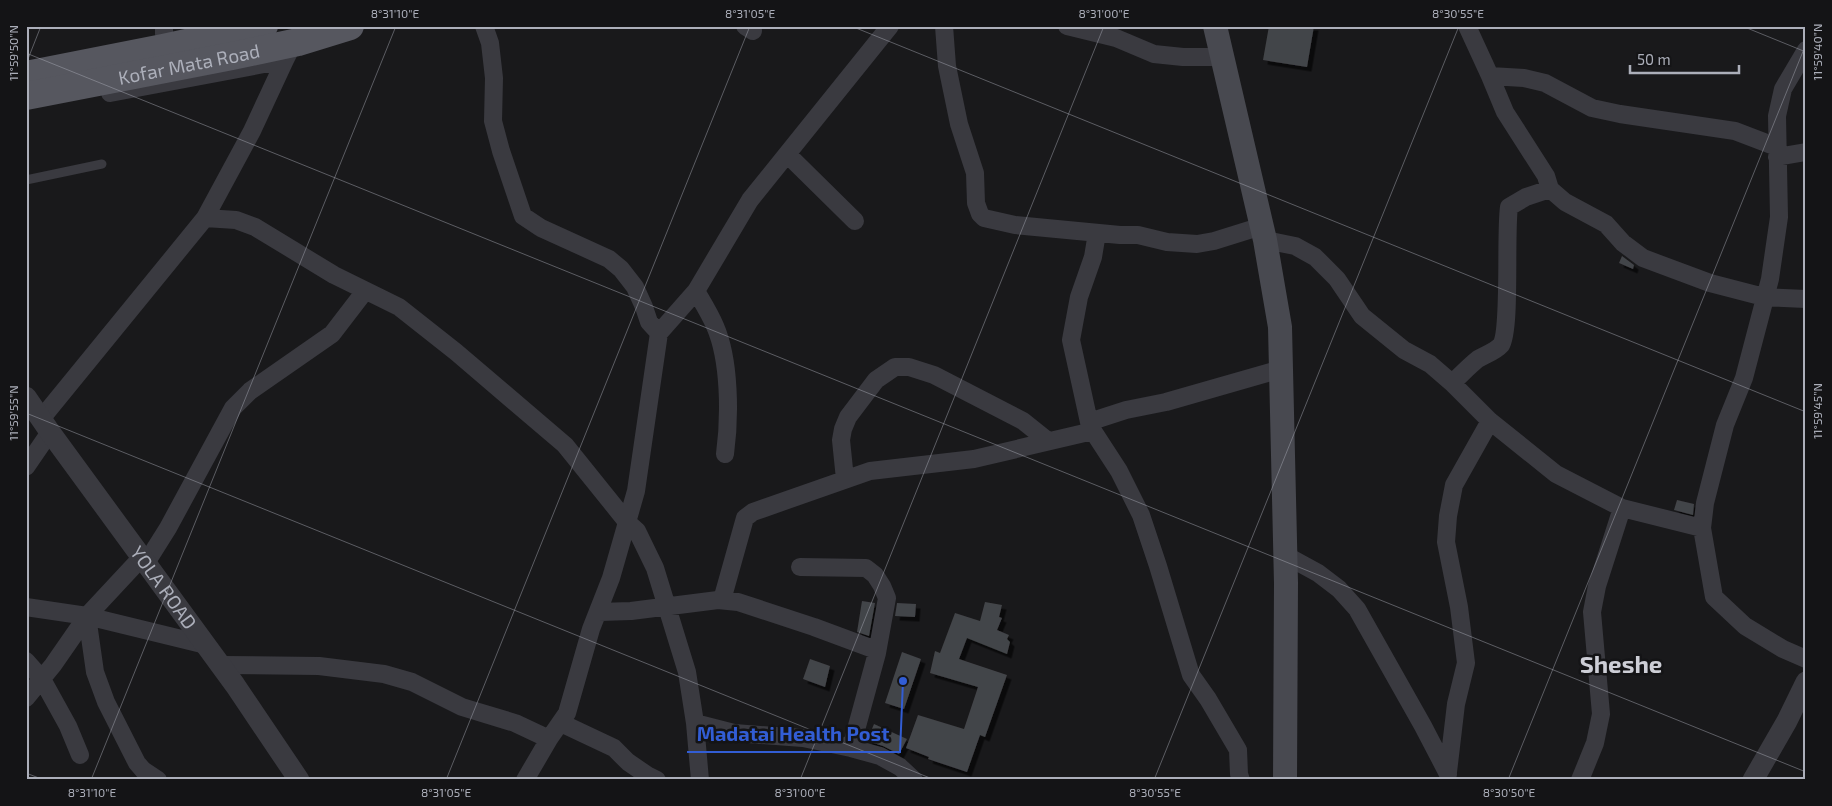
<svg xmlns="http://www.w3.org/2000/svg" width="1832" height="806" font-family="'Exo 2',sans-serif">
<defs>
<filter id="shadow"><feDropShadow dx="4.5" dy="4.5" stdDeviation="0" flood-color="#0009"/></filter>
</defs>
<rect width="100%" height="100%" fill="#19191b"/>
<!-- building -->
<path fill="#434448" filter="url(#shadow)" d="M1269,26H1314L1307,67L1263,60Z
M1622,256L1634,265L1633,269L1619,263Z
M1677,500L1694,504L1693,515L1674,510Z
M862,601L875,603L869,636L857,632Z
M985,602L1002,605L999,617L1002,618L997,630L1009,635L1007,639L1010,642L1007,654L967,638L959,659L1007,675L985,737L980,735L967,772L928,759L929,757L906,748L918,715L964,729L978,687L930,673L935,651L940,653L955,613L980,621Z
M897,603L916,604L915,617L895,616Z
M902,652L921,659L904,709L885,703Z
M810,659L830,666L825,687L803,679Z
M874,724L907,739L899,754L883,746L867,741Z"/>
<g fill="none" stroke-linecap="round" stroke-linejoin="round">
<!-- service -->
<path stroke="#3a3a40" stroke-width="9" d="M26,180L102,164"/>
<!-- minor -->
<path stroke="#3a3a40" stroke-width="18" d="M484,26L490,43L494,78L493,121L501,151L523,216L541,228L609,259L621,269L635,287L644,307L649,322L659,333
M745,26L753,31
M944,26L947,66L959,124L975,173L976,203L980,214L984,218L1015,225L1120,235H1138L1167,242L1197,244L1214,241L1262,226
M1067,26L1116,38L1154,54L1183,57H1222
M1467,26L1490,76L1505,112L1546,176L1550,189L1565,202L1606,224L1623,243L1643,258L1710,283L1764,297L1806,299
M164,34V26
M1490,76L1524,78L1545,83L1592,108L1620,114L1735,131L1777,147
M110,93L285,60L289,52
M788,155L855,221
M1777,157L1806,152
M205,218L236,220L255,227L334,275L399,307L456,352L565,445L627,522L637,531L655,568L687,672L695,723L700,780
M1097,233L1093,257L1079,297L1071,340L1089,422L1093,431L1119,471L1141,515L1158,566L1191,675L1208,699L1238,750L1239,774L1241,780
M1265,240L1295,246L1315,257L1337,279L1362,316L1404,350L1430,364L1452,383L1490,421L1556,474L1622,508L1702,528L1714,597L1745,626L1783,649L1806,659
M696,291C703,303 710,314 715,326C730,360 730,417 725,454
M1452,383C1461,375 1469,366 1478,359C1485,355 1496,351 1501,345C1511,330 1505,234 1509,207L1526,197L1550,189
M41,419L205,218L252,131L285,60
M1089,422L1126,410L1166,402L1281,369
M26,467L50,432
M845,479L841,440L843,429L848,417L876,380L895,367H909L934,375L1023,421L1048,441
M1702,528L1705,503L1725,425L1744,378L1770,279L1779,217L1777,116L1783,89L1806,50
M1285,555L1318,573L1339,589L1357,609L1423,726L1448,774
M146,563L168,528L233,408L250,391L332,334L365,291
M800,567L866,568L875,575L882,586L887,598L877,653L851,748
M722,600L745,518L753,512L870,471L974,459L1093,431
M26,607L87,616L206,645
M599,612L631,611L718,600L738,602L814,627L876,650
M87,616L95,672L106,702L137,763L143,770L158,780
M26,661L42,679L68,726L80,755
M220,665L319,666L384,674L412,682L462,707L515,723L549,739
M26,698L53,665L87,616L142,557
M561,723L614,748L628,762L647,775L657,780
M695,723L734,733L803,738L851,748L880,756L900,767L914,780
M1448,772L1456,704L1466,663L1459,607L1446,542L1448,516L1454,485L1490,421
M525,780L549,739L567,713L591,629L611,578L636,491L659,333L696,291L750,200L890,26
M1580,780L1595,743L1601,714L1592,612L1597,586L1622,508"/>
<!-- tertiary -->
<g stroke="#3a3a40" stroke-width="21">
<path id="s1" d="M26,397L50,432L235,685L299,780"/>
<path d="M1753,780L1787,721L1806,682"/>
</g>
<!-- secondary -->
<path stroke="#484950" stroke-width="24" d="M1215,26L1265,240L1280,327L1286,583L1285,780"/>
<!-- primary -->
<g stroke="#56575f" stroke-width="28">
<path d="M26,75L163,48L264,26"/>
<path id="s2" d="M26,96L232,56L298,42L350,26"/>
</g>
</g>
<!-- ticks -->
<path fill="none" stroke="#acafba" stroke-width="1" stroke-opacity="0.45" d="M851,26L1806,412M1742,26L1806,52M26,53L1806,772M26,64L41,26M26,413L935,780M26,773L44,780M91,780L396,26M446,780L750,26M800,780L1104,26M1154,780L1459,26M1508,780L1806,44"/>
<g text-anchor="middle" stroke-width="5" stroke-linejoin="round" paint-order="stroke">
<!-- street labels -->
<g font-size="19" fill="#acafba" stroke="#141416">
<text dy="7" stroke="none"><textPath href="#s2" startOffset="166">Kofar Mata Road</textPath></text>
<text dy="7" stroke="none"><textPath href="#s1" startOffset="235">YOLA ROAD</textPath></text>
</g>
<!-- district labels -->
<g font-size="24" font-weight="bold" fill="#cdced6" stroke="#141416">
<text x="1621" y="673">Sheshe</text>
</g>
</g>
<!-- callouts -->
<path fill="none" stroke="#325dd4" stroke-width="2" d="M903 681L900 752H687"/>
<circle fill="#325dd4" stroke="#141416" stroke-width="2" cx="903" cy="681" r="5"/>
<g font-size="20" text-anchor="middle" font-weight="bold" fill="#325dd4" stroke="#141416" stroke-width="5" stroke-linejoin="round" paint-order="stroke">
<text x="793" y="741">Madatai Health Post</text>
</g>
<!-- border -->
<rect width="1832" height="806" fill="none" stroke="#141416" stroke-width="55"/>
<!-- scale -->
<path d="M1630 65v8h109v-8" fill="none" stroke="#acafba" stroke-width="2.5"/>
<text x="1637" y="65" font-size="15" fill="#acafba" stroke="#141416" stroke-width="4" paint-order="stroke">50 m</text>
<rect x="28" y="28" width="1776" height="750" fill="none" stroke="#acafba" stroke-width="2"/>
<g font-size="12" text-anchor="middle" fill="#acafba">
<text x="395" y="18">8°31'10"E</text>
<text x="750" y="18">8°31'05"E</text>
<text x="1104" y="18">8°31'00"E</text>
<text x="1458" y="18">8°30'55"E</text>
<text transform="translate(1818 52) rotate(-90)" y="4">11°59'40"N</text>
<text transform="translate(14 53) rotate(-90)" y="4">11°59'50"N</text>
<text transform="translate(1818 411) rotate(-90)" y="4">11°59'45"N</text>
<text transform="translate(14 413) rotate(-90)" y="4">11°59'55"N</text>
<text x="92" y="797">8°31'10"E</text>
<text x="446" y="797">8°31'05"E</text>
<text x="800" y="797">8°31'00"E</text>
<text x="1155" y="797">8°30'55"E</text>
<text x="1509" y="797">8°30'50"E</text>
</g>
</svg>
